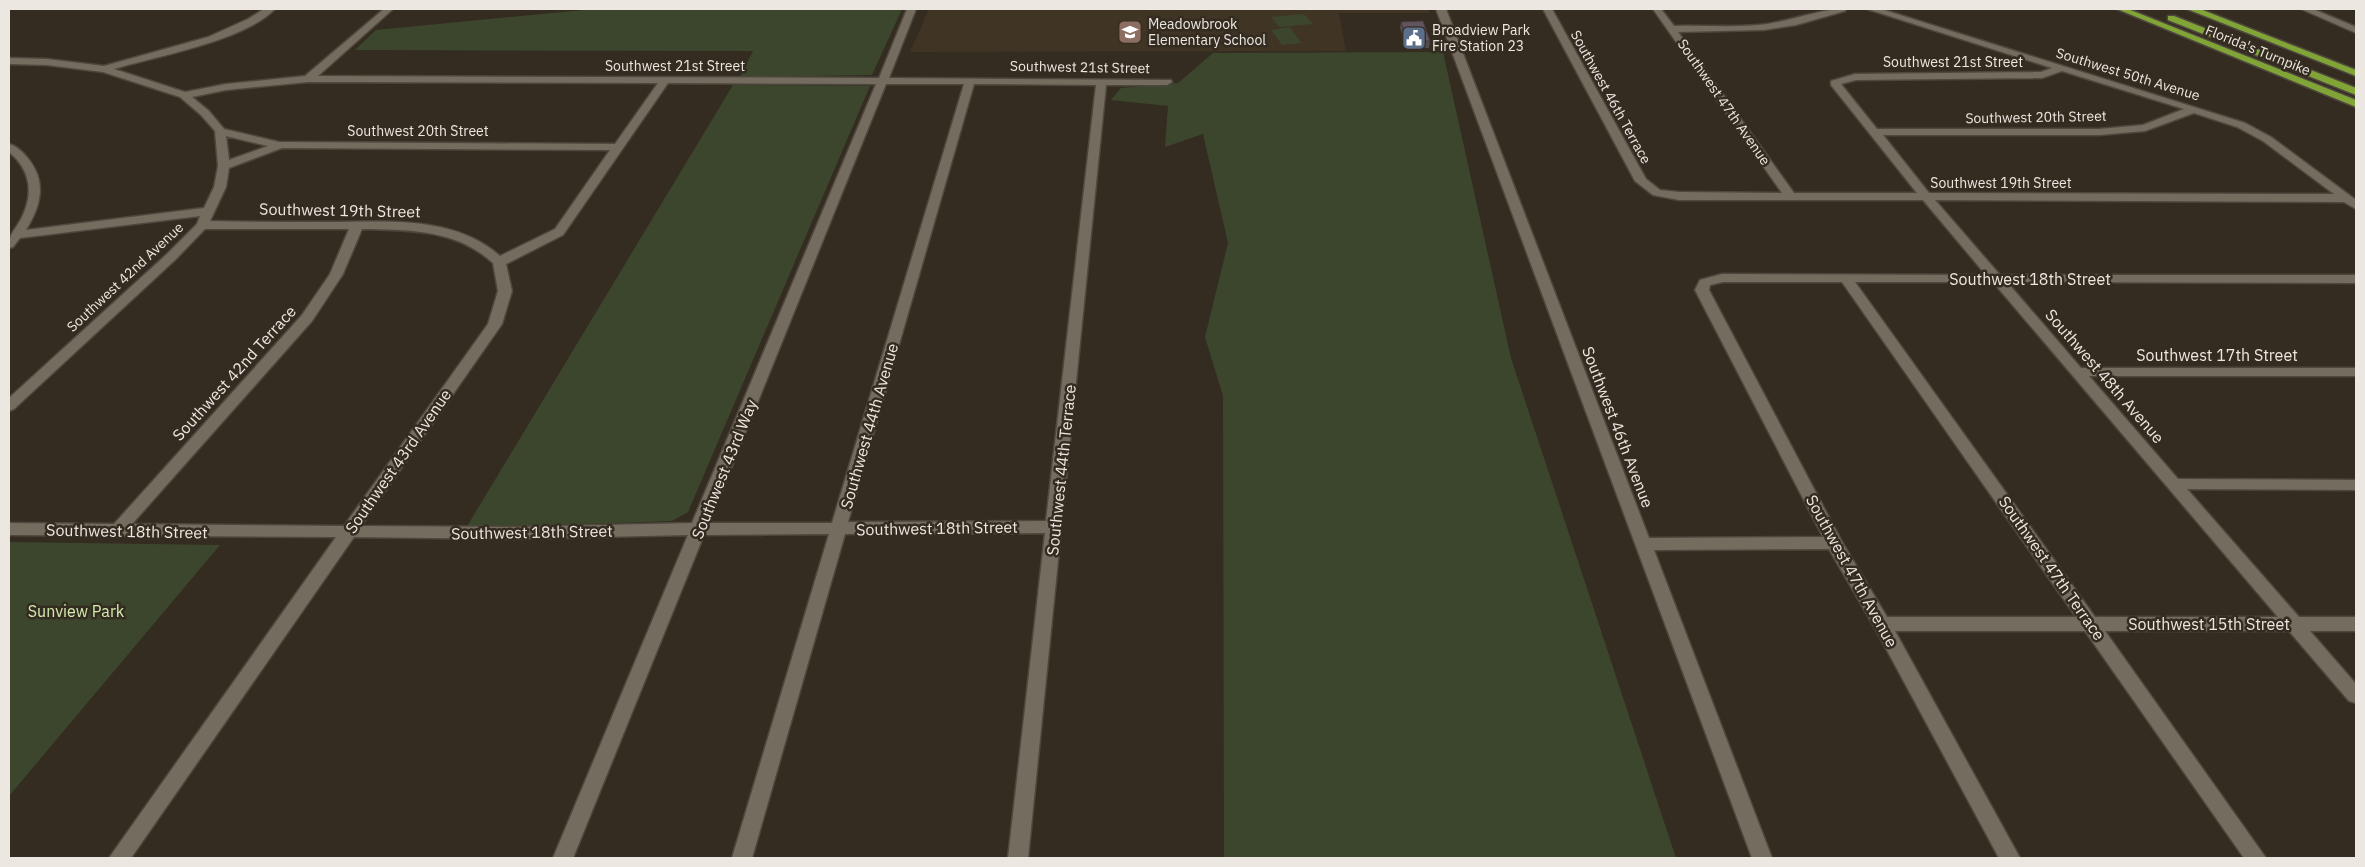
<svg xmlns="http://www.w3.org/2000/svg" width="2365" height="867" font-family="'IBM Plex Sans',sans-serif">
<rect width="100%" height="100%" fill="#342c21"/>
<!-- built -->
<path fill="#403424" d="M929,9H1428L1430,13H1339L1346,51L910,52Z"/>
<!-- green -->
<path fill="#3c462d" d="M594,9H902L872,75L740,77L753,51L355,50L376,30Z
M1304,14L1313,24L1279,27L1271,17Z
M1290,27L1301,43L1282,45L1271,30Z
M1443,52L1511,358L1676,858H1224L1223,396L1205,337L1228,243L1203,134L1165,147L1168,106L1111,100L1121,88L1178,83L1213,53Z
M733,85L870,86L688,512L672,521L466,528Z
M9,542L220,545L9,796Z"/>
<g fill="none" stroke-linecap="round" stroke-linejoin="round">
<!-- street casing -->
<g stroke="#4e473d" stroke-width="3">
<path id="street" d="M264,9H275C244,41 157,56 114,69L185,92L226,84L305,76L384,9H393L318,76L879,78L907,9H916L889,78L1171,80L1172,82L1167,85H1106L1028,858H1008L1045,533L845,534L752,858H732L829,534L704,535L573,858H553L688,535L514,539L354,537L131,858H109L336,537L9,535V523L114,524L302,315L330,274L349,229H205L175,260L14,409L9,411V398L167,254L197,224L200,216L20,238L13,247L9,248C9,233 14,232 21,219C34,194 31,170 9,152V144C17,146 25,154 30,161C47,184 40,207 26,230L204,208L214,187L218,166L215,131L201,115L180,97L103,72L47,65L9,64V58L47,59L104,66L208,37L248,19ZM308,82L658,83L615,144L279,142L224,129L209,111L192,97L226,90ZM668,83L876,84L692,523L514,527L361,526L502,324L512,291L506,264L563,235ZM886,84H964L832,523H709ZM974,84L1096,85L1046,521L848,522ZM226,136L268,146L229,160ZM282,148L610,150L555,229L500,256C454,215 386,222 328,222C289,222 249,222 210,221L226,187L229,168ZM362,229C409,230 456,229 493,263L498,291L488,324L344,526L132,524L312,321L343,274Z
M1436,9H1446L1649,538L1823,537L1695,290L1700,280L1722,274L1986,275L1923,200H1679L1653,195L1635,181L1543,9H1552L1646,179L1660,190L1679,192L1782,193L1653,9H1661L1674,26C1704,25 1737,28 1767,24C1793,20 1820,9 1846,9L1845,11L1796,25L1764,30L1678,32L1794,193H1917L1831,85V81L1855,74L2041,72L2052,68L1867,9H1881L2245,123L2271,137L2356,200V209L2344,202L1935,200L2000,275H2356V283L2007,282L2081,368H2356V376H2089L2178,479L2356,480V490L2187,489L2299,617H2356V631H2310L2356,684V703L2349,701L2289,631H2105L2266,858H2244L2085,631H1895L2020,858H1999L1875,628L1829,549L1654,550L1772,858H1752ZM2062,71L2184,109L2143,125L2099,129H1877L1841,84L1856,80L2042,78ZM2194,113L2237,127L2263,141L2334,194L1929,193L1883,135H2099L2145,131ZM1723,282H1842L2076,617H1887L1842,542L1709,290L1710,285ZM1855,282H1993L2278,617H2095Z
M2301,9H2313L2356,27V33Z"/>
</g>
<!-- highway casing -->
<g stroke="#4e473d" stroke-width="3">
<path id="highway" d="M2117,9H2128L2356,100V107Z
M2187,9H2200L2356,70V76Z
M2168,16H2174L2356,88V95L2168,20Z"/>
</g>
<!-- street -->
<use href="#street" fill="#756c60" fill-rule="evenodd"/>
<!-- highway -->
<use href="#highway" fill="#81a437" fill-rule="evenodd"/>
</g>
<!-- wall -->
<path fill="#554950" d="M1401,22L1430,41L1429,48H1414L1411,40H1404L1400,28Z"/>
<!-- building -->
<path fill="#63555d" stroke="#453c41" d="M1423,21L1430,41H1415L1412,34H1405L1401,22Z"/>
<!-- icons -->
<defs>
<g id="school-square" transform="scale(1.25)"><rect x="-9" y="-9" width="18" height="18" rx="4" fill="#8d6e63" stroke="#342c21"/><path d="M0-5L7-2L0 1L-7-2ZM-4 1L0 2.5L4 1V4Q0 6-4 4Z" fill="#fff"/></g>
<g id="civic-square" transform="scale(1.25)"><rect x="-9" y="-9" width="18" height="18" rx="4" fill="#5c6f8a" stroke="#342c21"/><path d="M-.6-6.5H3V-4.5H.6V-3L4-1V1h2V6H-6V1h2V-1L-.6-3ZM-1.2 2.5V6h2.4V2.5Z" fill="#fff"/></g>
</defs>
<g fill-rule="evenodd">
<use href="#school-square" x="1130" y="32"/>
<use href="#civic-square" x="1414" y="38"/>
</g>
<g text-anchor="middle" stroke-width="5" stroke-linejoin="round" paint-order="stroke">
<!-- far-poi labels -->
<g font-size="14" fill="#ece7e0" stroke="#342c21" text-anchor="start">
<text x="1148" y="29">Meadowbrook<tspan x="1148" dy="16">Elementary School</tspan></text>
<text x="1432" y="35">Broadview Park<tspan x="1432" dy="16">Fire Station 23</tspan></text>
</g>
<!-- far-street labels -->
<g font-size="14" fill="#ece7e0" stroke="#342c21">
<text transform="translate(2258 50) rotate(22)" y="5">Florida's Turnpike</text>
<text x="1953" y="67">Southwest 21st Street</text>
<text x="675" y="71">Southwest 21st Street</text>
<text transform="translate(1080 67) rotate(1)" y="5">Southwest 21st Street</text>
<text transform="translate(2128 74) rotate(17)" y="5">Southwest 50th Avenue</text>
<text transform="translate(1611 97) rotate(61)" y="5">Southwest 46th Terrace</text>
<text transform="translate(1724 102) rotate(55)" y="5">Southwest 47th Avenue</text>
<text transform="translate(2036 117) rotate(-1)" y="5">Southwest 20th Street</text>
<text x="418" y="136">Southwest 20th Street</text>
<text x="2001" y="188">Southwest 19th Street</text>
<text transform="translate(125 277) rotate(-43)" y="5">Southwest 42nd Avenue</text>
</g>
<!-- street labels -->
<g font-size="16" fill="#ece7e0" stroke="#342c21">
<text transform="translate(340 210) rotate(1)" y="6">Southwest 19th Street</text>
<text x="2030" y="285">Southwest 18th Street</text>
<text x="2217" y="361">Southwest 17th Street</text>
<text transform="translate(234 373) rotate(-48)" y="6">Southwest 42nd Terrace</text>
<text transform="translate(2105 376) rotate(49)" y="6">Southwest 48th Avenue</text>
<text transform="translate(869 426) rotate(-74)" y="6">Southwest 44th Avenue</text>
<text transform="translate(1618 427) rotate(69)" y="6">Southwest 46th Avenue</text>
<text transform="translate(398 461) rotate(-55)" y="6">Southwest 43rd Avenue</text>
<text transform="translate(724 469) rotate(-68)" y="6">Southwest 43rd Way</text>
<text transform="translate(1061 470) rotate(-84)" y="6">Southwest 44th Terrace</text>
<text transform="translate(937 528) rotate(-1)" y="6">Southwest 18th Street</text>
<text transform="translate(127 531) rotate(1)" y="6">Southwest 18th Street</text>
<text transform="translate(532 532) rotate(-1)" y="6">Southwest 18th Street</text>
<text transform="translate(2052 568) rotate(55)" y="6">Southwest 47th Terrace</text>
<text transform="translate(1852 571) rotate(61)" y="6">Southwest 47th Avenue</text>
<text x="2209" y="630">Southwest 15th Street</text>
</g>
<!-- park labels -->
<g font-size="16" fill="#d5edaf" stroke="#342c21">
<text x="76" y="617">Sunview Park</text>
</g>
</g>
<!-- border -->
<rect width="2365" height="867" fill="none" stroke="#ece7e0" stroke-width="20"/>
</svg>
